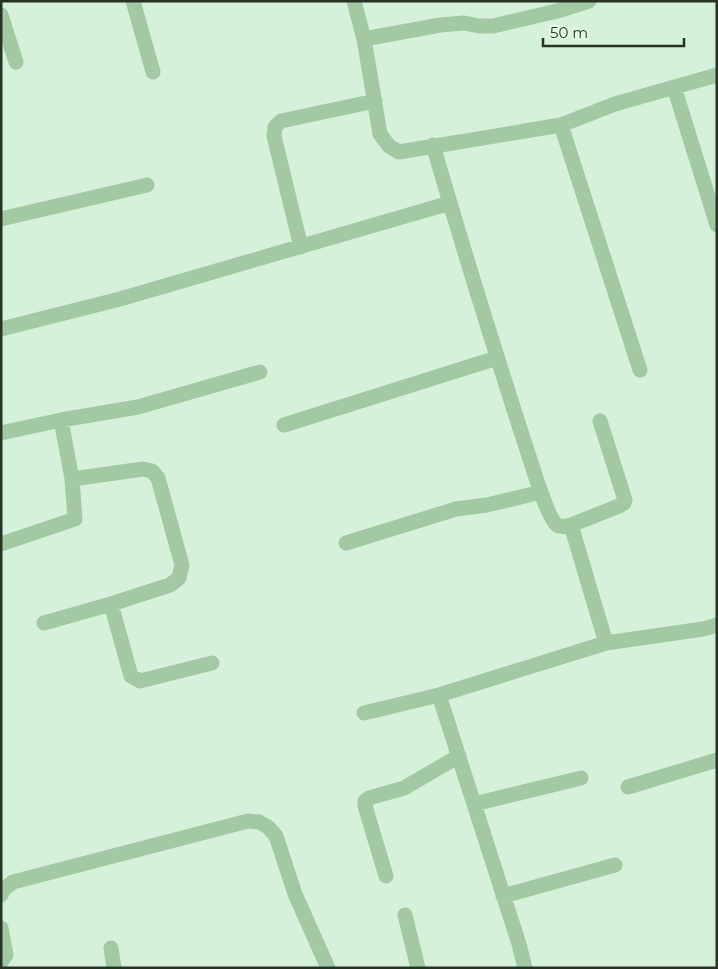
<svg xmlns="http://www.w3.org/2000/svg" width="718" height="969" font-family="Montserrat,sans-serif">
<rect width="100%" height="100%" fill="#d6f1d9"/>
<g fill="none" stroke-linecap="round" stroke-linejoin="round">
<!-- minor -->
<path stroke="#a3c9a4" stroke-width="15" d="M133,1L153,72
M354,1L364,39L380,134L389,146L399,152L561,125L615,104L717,75
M1,15L16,62
M364,39L440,25L464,23L479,26H493L557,11L589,1
M674,87L717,225
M561,125L640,370
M433,145C462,245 493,345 525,444C530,458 547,518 557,525C562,528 566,526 571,525L619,506L624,503L625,500L600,421
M1,219L147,185
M301,247L274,136L275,127L281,121L375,101
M1,329L120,299L450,203
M284,425L497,358
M1,433L61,420L138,407L260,372
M346,543L456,509L487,505L541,492
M1,544L75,519L72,479L61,420
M111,604L131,676L140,681L212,663
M44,623L111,604L170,585L179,578L182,565L158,478L152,471L143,469L72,479
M606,643L703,629L717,625
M439,695L519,944L525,968
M364,713L439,695L606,643L571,525
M628,787L717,760
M474,804L581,778
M386,876L365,806V801L369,798L404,788L459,756
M1,895L4,889L13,882L248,821L259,822L268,827L276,836L295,894L328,968
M503,896L615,865
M405,915L418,968
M1,928L6,955L1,962
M111,948L114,968"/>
</g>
<!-- border -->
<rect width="718" height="969" fill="none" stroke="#273325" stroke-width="5"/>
<!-- scale -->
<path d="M543 38v8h141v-8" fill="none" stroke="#273325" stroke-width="2.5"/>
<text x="550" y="38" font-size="15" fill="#273325" stroke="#e2f9e5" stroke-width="4" paint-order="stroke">50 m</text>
</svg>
